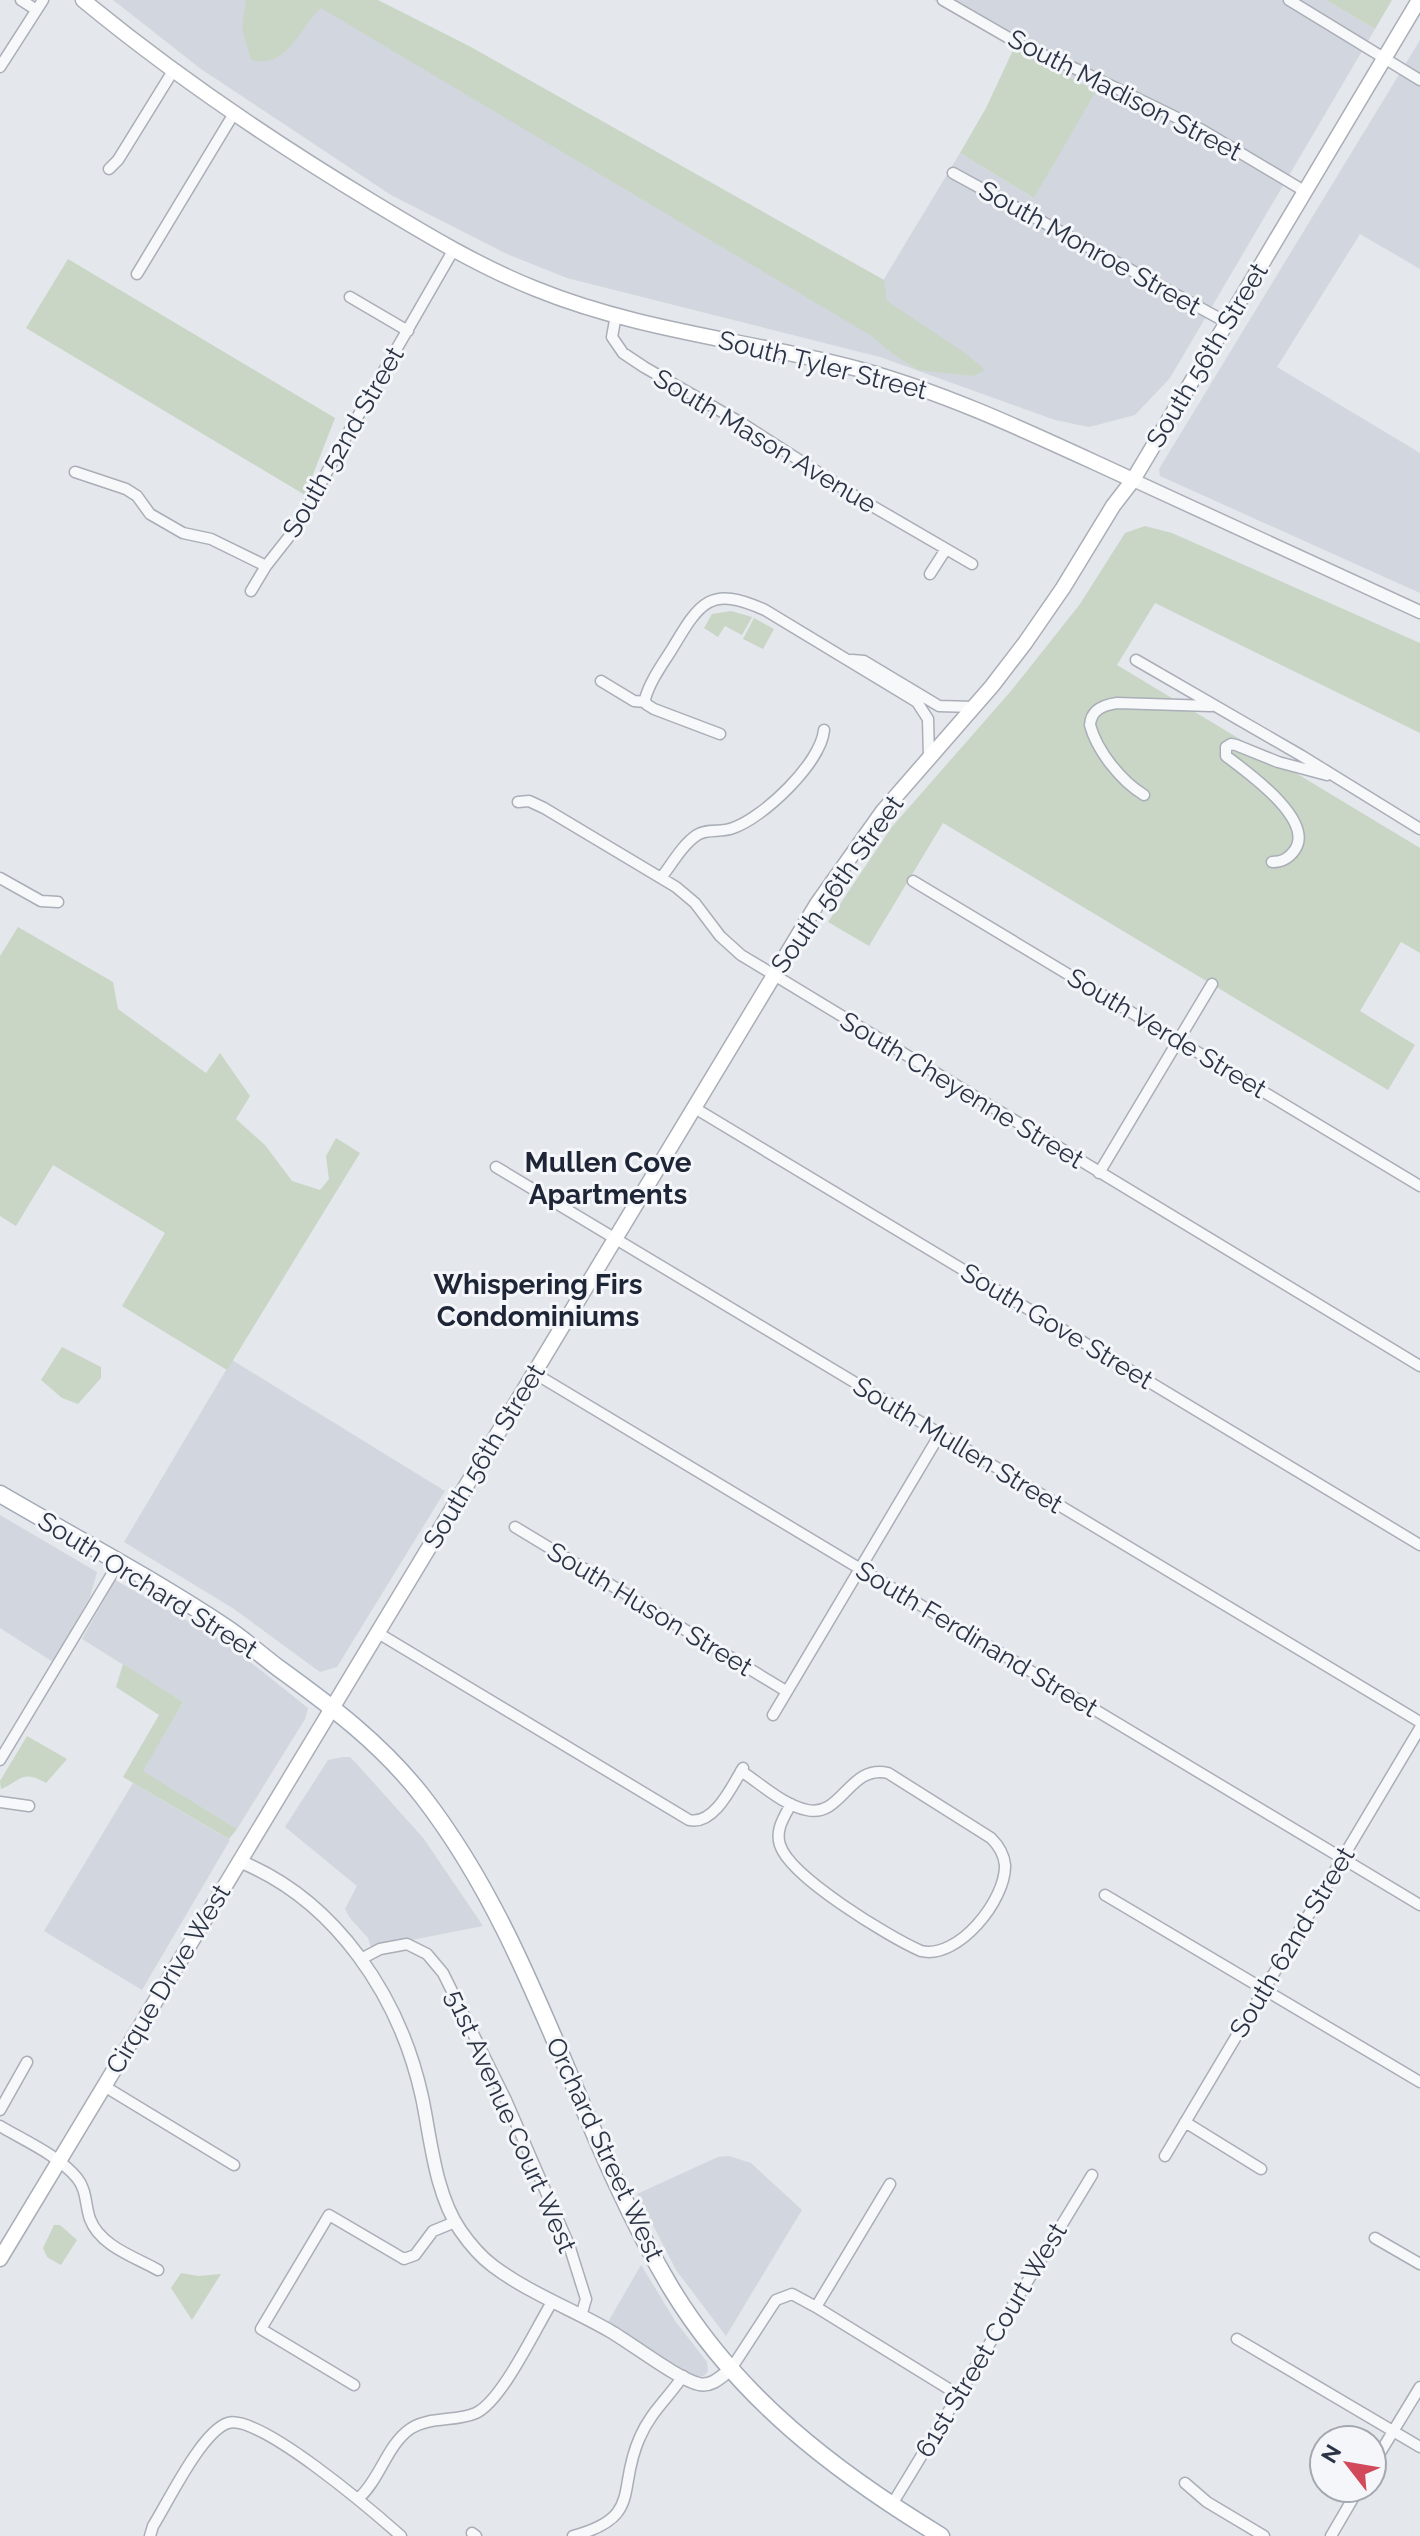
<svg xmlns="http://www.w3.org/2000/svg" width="1420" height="2536" font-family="Raleway,sans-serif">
<rect width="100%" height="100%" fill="#e4e7ec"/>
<!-- built -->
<path fill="#d2d6de" d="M113,0H323L861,317L960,153L1034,198L1095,90L1014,48L934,0H1326L1375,29L1170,378L1135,415L1089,427L1055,420L880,357L567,278L507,254L391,195L201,69Z
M1420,40V269L1360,234L1277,367L1420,453V593L1160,476L1159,469Z
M232,1360L445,1491L337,1667L320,1672L234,1609L124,1542Z
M0,1515L97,1572L90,1597L53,1662L0,1628Z
M115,1580L225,1642L308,1708L305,1719L237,1829L142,1771L183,1702L82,1639Z
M343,1757H350L356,1763L424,1839L483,1926L371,1948L368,1938L350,1918L345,1909L357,1886L285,1827L328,1760Z
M133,1783L230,1840L142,1990L44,1931Z
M729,2156L751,2163L802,2210L726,2336L676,2270L637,2194L718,2157Z
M641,2265L676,2322L707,2362L708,2371L704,2376L695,2377L608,2322Z"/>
<!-- green -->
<path fill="#c9d6c5" d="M246,0H378L469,46L884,280L887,301L965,353L985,370L973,376L918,370L893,354L873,337L321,8C300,27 287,70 251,60L242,28Z
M1326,0H1392L1375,29Z
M1014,48L1096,91L1034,198L960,153L986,108Z
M68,259L335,418L305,495L26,328Z
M1145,526L1172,533L1420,643V733L1155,603L1117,665L1420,848V953L1401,942L1360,1011L1415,1045L1388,1090L943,823L869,946L828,922L891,828L1011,691L1080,604L1125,533Z
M731,611L752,617L742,635L725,626L718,637L704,628L712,614Z
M754,618L774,629L763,649L743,639Z
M18,927L113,982L118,1009L206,1073L220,1053L250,1096L236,1119L265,1145L292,1181L320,1190L329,1179L326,1156L336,1138L360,1153L227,1370L122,1306L165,1233L53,1165L16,1226L0,1216V956Z
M62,1347L101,1367V1378L78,1404L62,1398L41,1380Z
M123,1664L183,1702L143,1771L237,1829L229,1839L123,1777L159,1715L116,1687Z
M27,1736L67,1759L46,1783C21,1769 21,1781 1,1789L0,1781Z
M54,2225H60L77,2240L61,2265L47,2257L43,2248Z
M181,2273L198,2276L221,2274L192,2320L171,2288Z"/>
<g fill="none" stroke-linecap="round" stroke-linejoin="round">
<!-- minor casing -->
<g stroke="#a9aeb7" stroke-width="13">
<path id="minor" d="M21,0L35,9
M943,0L1021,45L1083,72L1202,130L1306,192
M1289,0L1420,80
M0,67L43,0
M109,169L118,160L173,71
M953,173L1226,322
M137,274L233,115
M350,297L408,331
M616,315L612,337L623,353L644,367L743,424L855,496L972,564
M75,472L126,489L137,496L150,514L183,533L211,539L266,566
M930,574L946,549
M251,591L266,566L299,524L343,442L454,249
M852,660L864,661L939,706L974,707
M1136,660L1302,756L1420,829
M601,681L634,701L645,702
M720,734L654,709L646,704L645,699C650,681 662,665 672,649C700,602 710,585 765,610L917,702L928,719L929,758
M1144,795C1121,781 1097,751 1090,725C1091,710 1103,705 1117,703L1211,706
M518,802L529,801L544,808L676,887L695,903L720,936L741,955L1420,1366
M1272,862C1282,862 1288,859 1294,851C1317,821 1247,772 1226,756V747L1231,744L1236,745L1278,762L1327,775
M0,878L41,901L58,902
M661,878C672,864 682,845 697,835C708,828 721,833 733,828C763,818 821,763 824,730
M913,881L1420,1186
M693,1107L1420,1545
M496,1167L1420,1722
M1099,1173L1212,984
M534,1373L1420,1905
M515,1527L786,1691
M378,1633L689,1820C714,1826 732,1786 743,1768
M773,1715L940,1434
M0,1760L118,1564
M741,1771C761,1784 783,1805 807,1810C842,1818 849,1764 888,1773L991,1838C999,1846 1004,1854 1005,1865C1006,1900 958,1960 921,1951C889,1937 790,1877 780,1845C775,1830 784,1817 791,1804
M0,1802L29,1806
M1105,1895L1420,2082
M361,1959L380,1949L407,1944L427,1954L443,1973L506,2100L569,2245L586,2299L581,2316
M104,2086L234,2165
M0,2110L27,2062
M1185,2122L1261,2169
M0,2126C25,2141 58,2155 77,2178C87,2190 85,2205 90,2219C100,2246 135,2257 158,2270
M1165,2156L1420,1728
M1375,2238L1420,2264
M816,2307L957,2394
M1237,2339L1420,2447
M731,2369L776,2300L792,2294L816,2307L890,2184
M354,2385L261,2329L329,2215L404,2259L415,2255L433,2231L455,2222
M1372,2466L1420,2387
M1185,2483L1207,2502L1264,2536
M359,2498C380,2479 387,2445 410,2429C429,2416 456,2422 476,2413C502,2401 536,2328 552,2302
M891,2506L1092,2175
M472,2533L476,2536
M150,2536L153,2526C168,2502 202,2431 228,2423C259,2413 375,2513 401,2536
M573,2536C644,2517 616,2489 640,2437C650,2413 669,2397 683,2376
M1331,2536L1359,2488"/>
</g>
<!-- tertiary casing -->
<g stroke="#a9aeb7" stroke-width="15">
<path id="tertiary" d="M1133,480L1420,612
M239,1861C336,1900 400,1997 422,2097C431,2140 435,2193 460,2230C469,2243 481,2257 493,2266C529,2293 572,2309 610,2331C631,2343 679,2380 699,2384C712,2387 722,2376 731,2369"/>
</g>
<!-- secondary casing -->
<g stroke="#a9aeb7" stroke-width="17">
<path id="secondary" d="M83,0C174,75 270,140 371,201C424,233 478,266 536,289C639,331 752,341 858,369C954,395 1043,439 1133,480
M0,2259L817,904L883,811L992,686L1025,643L1063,588L1113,506L1133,480L1419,0"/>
</g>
<!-- primary casing -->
<g stroke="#a3abb8" stroke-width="19">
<path id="primary" d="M0,1494C75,1538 153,1579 225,1627C243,1639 260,1654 277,1667C331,1706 382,1744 423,1797C536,1943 577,2131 671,2288C737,2397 834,2471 941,2536"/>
</g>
<!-- minor -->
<use href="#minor" stroke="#f7f8fa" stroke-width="10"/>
<!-- tertiary -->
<use href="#tertiary" stroke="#f7f8fa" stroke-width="12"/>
<!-- secondary -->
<use href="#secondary" stroke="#fff" stroke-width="14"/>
<!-- primary -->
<use href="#primary" stroke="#fff" stroke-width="16"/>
</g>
<g text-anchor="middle" stroke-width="6" stroke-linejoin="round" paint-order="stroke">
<!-- street labels -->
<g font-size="26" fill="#2b3445" stroke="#f4f6f9">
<text transform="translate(1125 95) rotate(27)" y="9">South Madison Street</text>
<text transform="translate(1090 248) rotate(29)" y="9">South Monroe Street</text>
<text transform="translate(1207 355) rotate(-59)" y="9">South 56th Street</text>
<text transform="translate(823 365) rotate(14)" y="9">South Tyler Street</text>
<text transform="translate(765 441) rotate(31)" y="9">South Mason Avenue</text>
<text transform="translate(343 442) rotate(-60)" y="9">South 52nd Street</text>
<text transform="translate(837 884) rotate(-55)" y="9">South 56th Street</text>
<text transform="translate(1167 1033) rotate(31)" y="9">South Verde Street</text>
<text transform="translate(962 1090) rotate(31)" y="9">South Cheyenne Street</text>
<text transform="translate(1057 1326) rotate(31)" y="9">South Gove Street</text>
<text transform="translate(958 1445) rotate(31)" y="9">South Mullen Street</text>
<text transform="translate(484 1456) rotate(-59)" y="9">South 56th Street</text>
<text transform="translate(148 1585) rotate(32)" y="9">South Orchard Street</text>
<text transform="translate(650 1609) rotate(31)" y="9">South Huson Street</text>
<text transform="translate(977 1639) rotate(31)" y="9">South Ferdinand Street</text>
<text transform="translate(1292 1942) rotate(-59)" y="9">South 62nd Street</text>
<text transform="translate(168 1979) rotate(-59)" y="9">Cirque Drive West</text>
<text transform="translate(511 2121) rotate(66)" y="9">51st Avenue Court West</text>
<text transform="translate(605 2149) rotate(65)" y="9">Orchard Street West</text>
<text transform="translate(991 2340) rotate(-59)" y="9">61st Street Court West</text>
</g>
<!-- neighbourhood labels -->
<g font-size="28" font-weight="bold" fill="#1d2536" stroke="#f4f6f9">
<text x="608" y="1172">Mullen Cove<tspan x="608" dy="32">Apartments</tspan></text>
<text x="538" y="1294">Whispering Firs<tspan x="538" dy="32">Condominiums</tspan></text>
</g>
</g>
<!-- north arrow -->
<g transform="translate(1348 2464) rotate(301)"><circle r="38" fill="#f4f6f9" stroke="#a4a8b1" stroke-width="2"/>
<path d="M0-6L14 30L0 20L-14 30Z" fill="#d1495b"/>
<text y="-12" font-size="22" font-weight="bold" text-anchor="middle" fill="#2b3445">N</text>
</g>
</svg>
